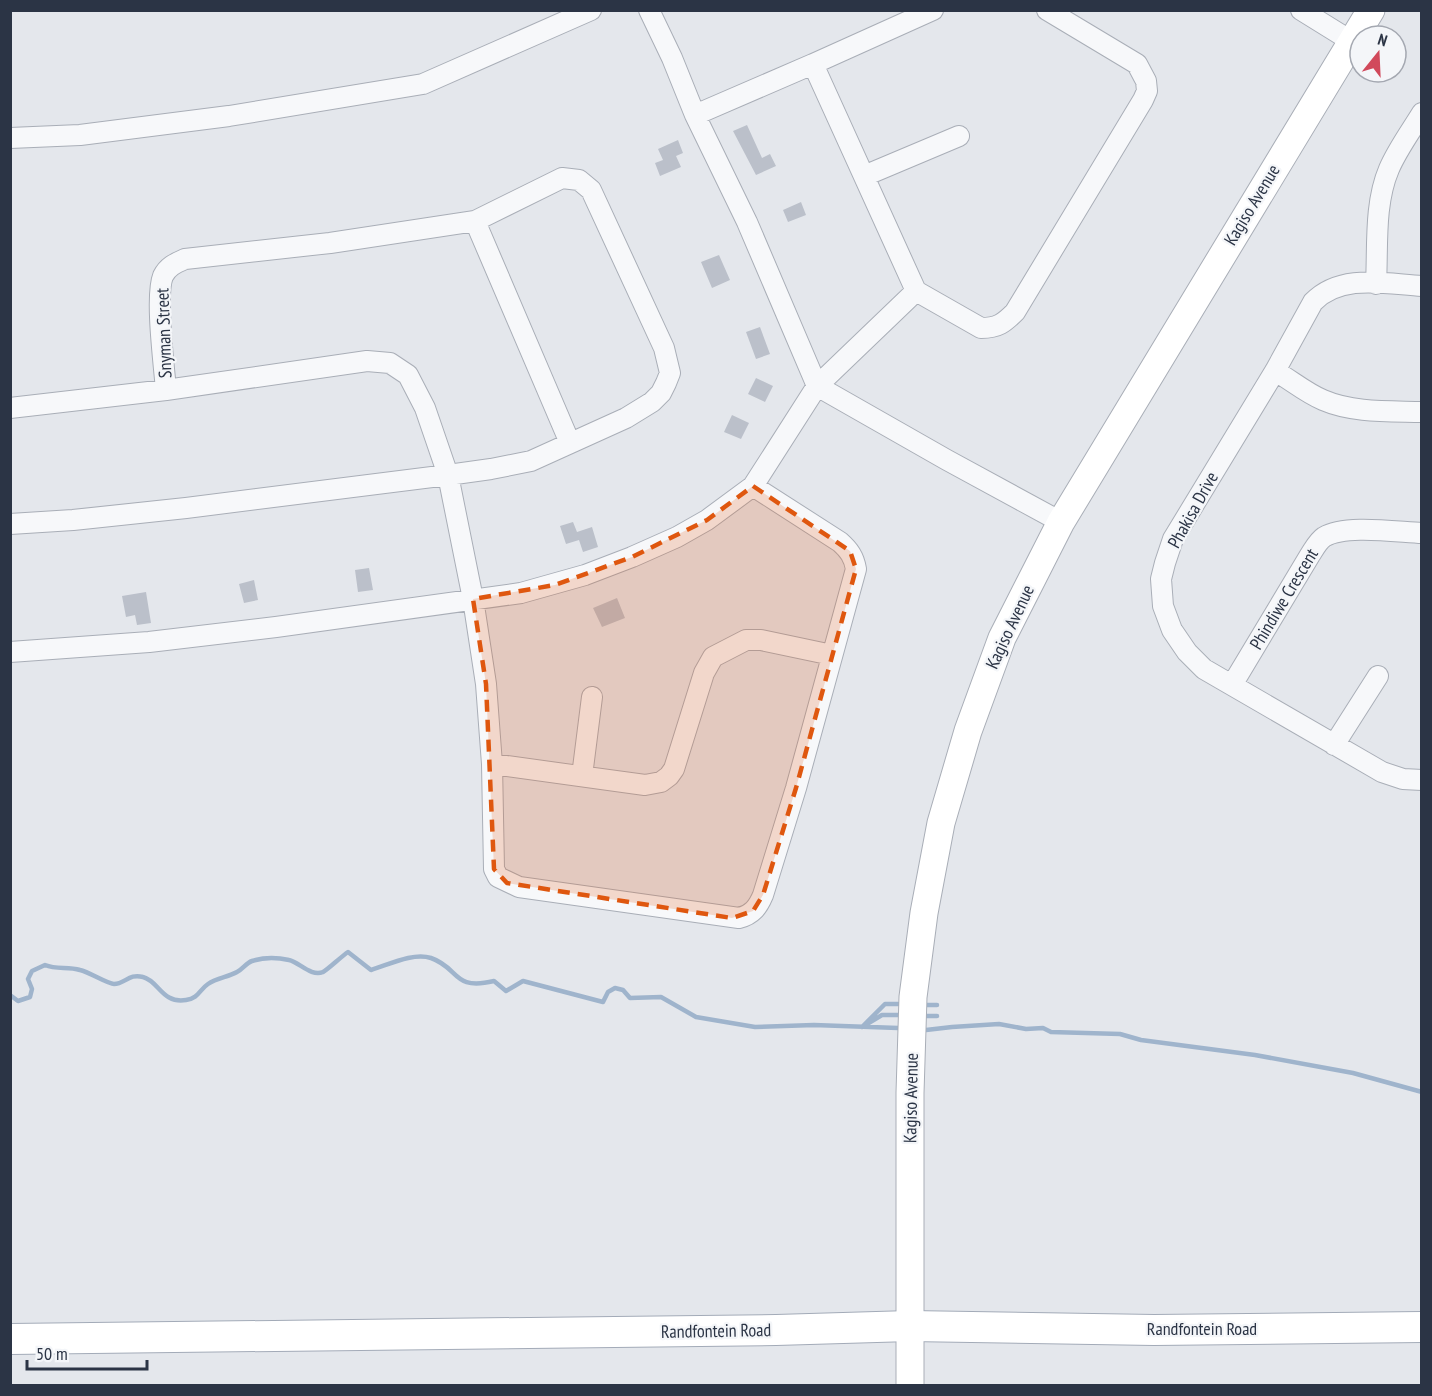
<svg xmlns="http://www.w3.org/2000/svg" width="1432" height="1396" font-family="'PT Sans Narrow',sans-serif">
<rect width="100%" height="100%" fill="#e4e7ec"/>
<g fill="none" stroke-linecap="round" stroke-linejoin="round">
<!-- stream -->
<path stroke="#9fb4cc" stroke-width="4.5" d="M10,995L18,1001L30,997L32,989L28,979L32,971L45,965C57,970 68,966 80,970C89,972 108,984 114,984C125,984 129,973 143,977C159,981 162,1004 186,1000C199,998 199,990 208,984C217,978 228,977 237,972C243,969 246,963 252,961C264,957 276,957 289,960C299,962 311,977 323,972C326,971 342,956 348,952L371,970C388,965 413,952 431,958C460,968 452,991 494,981L506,991L523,981L603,1002L608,992L615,988L623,990L630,998L661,997L696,1017L755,1027L814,1025L898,1028
M927,1005H937
M927,1016H937
M867,1024L882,1015H898
M862,1027L885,1004H898
M926,1030L952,1027L999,1024L1026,1029L1043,1028L1051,1032L1120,1034L1141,1040L1255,1055L1353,1073L1422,1092"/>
</g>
<!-- building -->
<path fill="#bbc0ca" d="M747,125L762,158L770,154L776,166L756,175L733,131Z
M678,140L683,153L676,156L681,167L660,176L655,163L663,160L658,149Z
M801,202L806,215L788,222L783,210Z
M719,255L730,280L712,288L701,262Z
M760,327L770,354L756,359L746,332Z
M756,378L773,386L765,402L748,394Z
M732,415L749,423L741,439L724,432Z
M573,522L577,532L592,527L598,547L583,552L579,540L566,544L560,526Z
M369,568L373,590L358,592L355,570Z
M254,580L258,600L244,603L239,584Z
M146,592L151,623L137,625L135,615L126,617L122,596Z
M617,598L625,618L602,627L593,608Z"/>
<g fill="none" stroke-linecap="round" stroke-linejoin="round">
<!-- street casing -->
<g stroke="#a9aeb7" stroke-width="22">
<path id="street" d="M649,10L672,58L695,115L747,222L817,386L947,460L1061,522
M933,10L813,64L916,291L981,328C998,328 1004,323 1015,312L1143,100L1147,91L1146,81L1137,64L1047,10
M1301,10L1351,41
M695,115L813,64
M10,138L80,135L229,116L423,84L591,10
M864,176L959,136
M475,221L570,443
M1376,284C1378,247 1374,204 1389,169C1397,150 1411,131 1422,113
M1422,286C1386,284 1341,273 1313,302L1275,371L1173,539L1165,563L1161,579L1163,606L1172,630L1187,652L1204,669L1382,772L1403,779L1422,780
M1275,371C1291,380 1306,393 1323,400C1353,413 1389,411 1422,412
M10,408L166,390
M10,524L73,520L186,508L448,475L491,469L531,461L626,418L652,402L661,393L666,383L670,373L664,348L591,190L579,180L562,178L475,221L330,243L185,259C176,263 168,266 163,276C155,296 164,365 166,390L367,361L390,363L408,375L425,408L448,475L473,599L486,684L492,764L494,869L498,877L519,887L739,918C752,915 758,907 763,895L796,788L856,569C854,557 849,550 840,542L753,486
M10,652L149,642L276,627L521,593L585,575L632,557L677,537L707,520L753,486L817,386L916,291
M1232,685L1310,555C1314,549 1318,541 1324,537C1345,524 1397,532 1422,533
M1334,745L1378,676
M492,764L645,785L661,782L669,776L674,769L704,673L713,657L746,640H761L832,655
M582,776L592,697"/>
</g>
<!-- secondary casing -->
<g stroke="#a9aeb7" stroke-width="29">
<path id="secondary" d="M910,1386V1093L913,997L924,913L941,823L968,731L1002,638L1061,522L1371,10"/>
</g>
<!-- primary casing -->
<g stroke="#a3abb8" stroke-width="32">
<path id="primary" d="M10,1339L776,1330L910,1326L1154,1330L1422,1327"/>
</g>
<!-- street -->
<use href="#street" stroke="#f7f8fa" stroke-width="20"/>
<!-- secondary -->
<use href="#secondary" stroke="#fff" stroke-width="27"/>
<!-- primary -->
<use href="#primary" stroke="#fff" stroke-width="30"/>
</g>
<!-- marked area -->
<path fill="#df570f" fill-opacity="0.2" stroke="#df570f" stroke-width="4.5" stroke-dasharray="12 8" stroke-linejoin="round" d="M753,486L850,551L856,569L796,788L763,895L753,911L732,918L507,883L494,869L486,684L473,599L555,585L632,557L707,520Z"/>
<g text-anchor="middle" stroke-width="4.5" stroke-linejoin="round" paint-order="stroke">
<!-- street labels -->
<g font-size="18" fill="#2b3445" stroke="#f4f6f9">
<text transform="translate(1252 205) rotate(-59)" y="6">Kagiso Avenue</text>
<text transform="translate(164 333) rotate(-92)" y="6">Snyman Street</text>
<text transform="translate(1193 510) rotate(-61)" y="6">Phakisa Drive</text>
<text transform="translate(1284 599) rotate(-59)" y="6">Phindiwe Crescent</text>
<text transform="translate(1010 627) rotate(-65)" y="6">Kagiso Avenue</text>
<text transform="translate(911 1098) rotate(-89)" y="6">Kagiso Avenue</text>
<text x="1202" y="1335">Randfontein Road</text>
<text transform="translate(716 1331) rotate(-1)" y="6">Randfontein Road</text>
</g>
</g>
<!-- border -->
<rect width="1432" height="1396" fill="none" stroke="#2b3445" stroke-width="24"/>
<!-- north arrow -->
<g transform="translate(1378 54) rotate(18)"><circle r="28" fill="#f4f6f9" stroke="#a4a8b1" stroke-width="1.5"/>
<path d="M0-4.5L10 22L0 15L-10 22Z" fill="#d1495b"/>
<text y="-9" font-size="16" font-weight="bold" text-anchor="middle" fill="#2b3445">N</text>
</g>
<!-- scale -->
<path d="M27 1360v9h120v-9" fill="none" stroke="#2b3445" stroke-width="3"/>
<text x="36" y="1360" font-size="18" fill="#2b3445" stroke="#f4f6f9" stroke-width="4.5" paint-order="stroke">50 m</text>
</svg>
